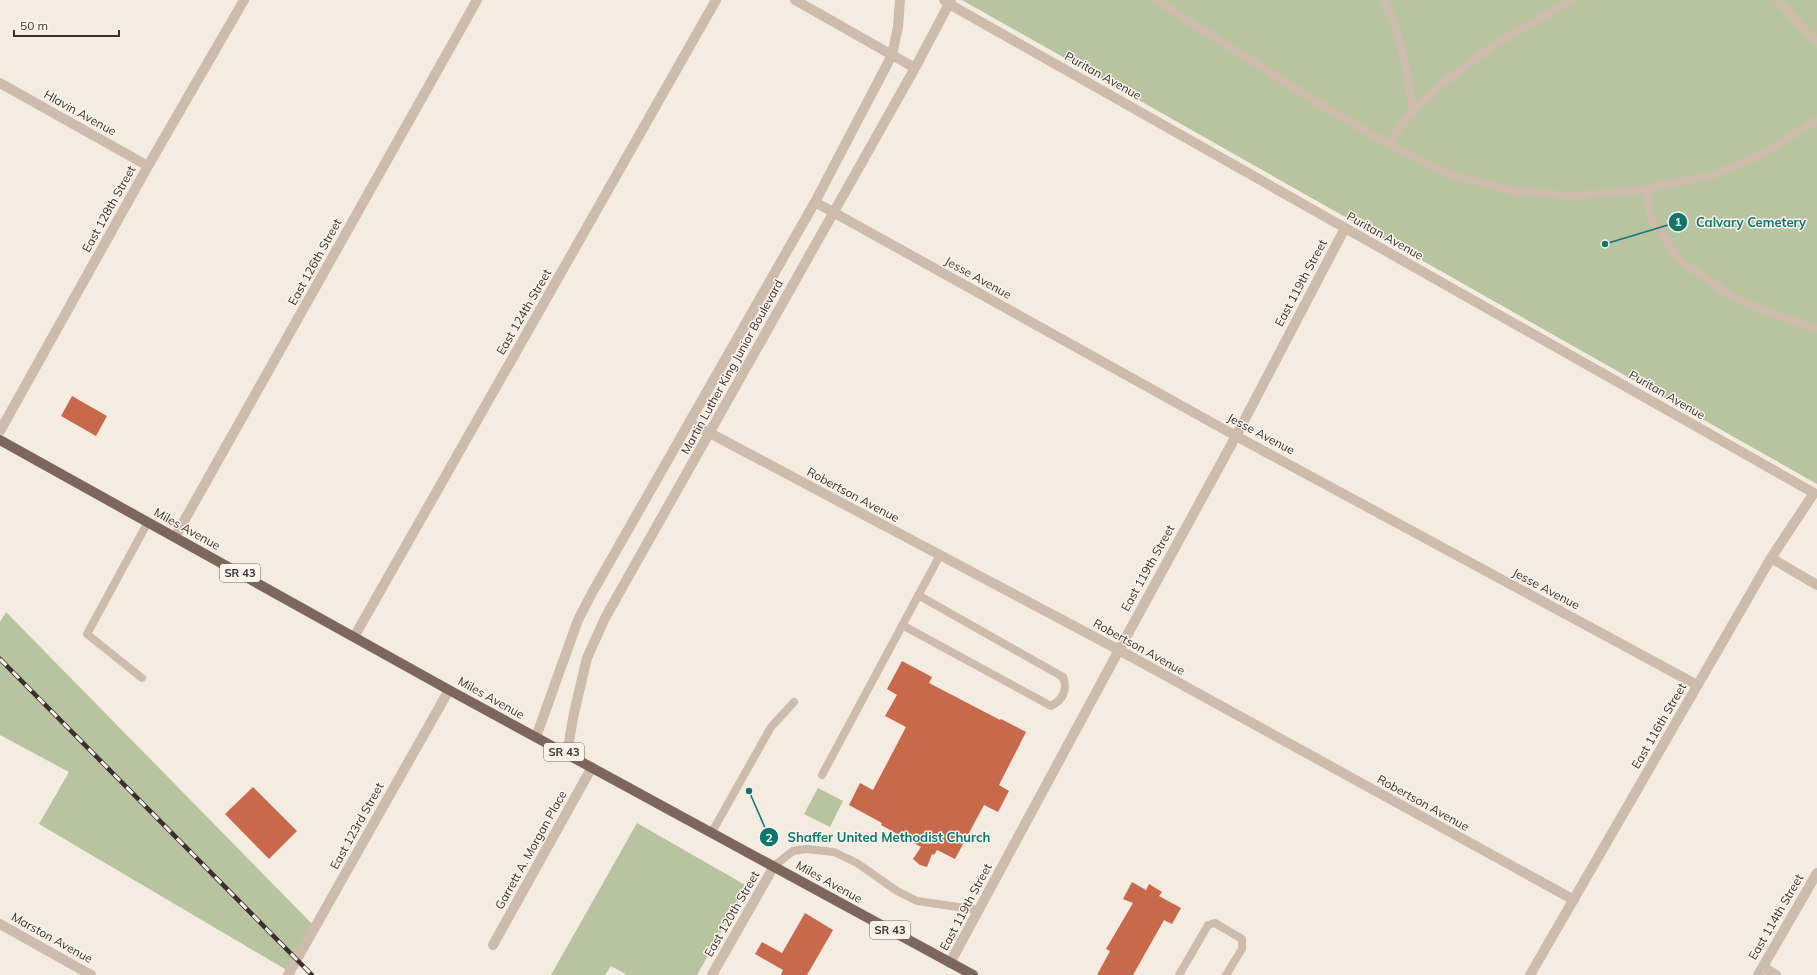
<svg xmlns="http://www.w3.org/2000/svg" width="1817" height="975" font-family="Mulish,sans-serif">
<rect width="100%" height="100%" fill="#f4ebe1"/>
<!-- green -->
<path fill="#b8c4a0" d="M962,0H1817V484L969,4Z
M6,612L315,927L290,972L39,824L69,772L0,735V622Z
M818,788L843,801L830,827L804,814Z
M637,823L747,886L697,975H627L611,966L605,975H551Z"/>
<!-- building -->
<path fill="#c8694b" d="M72,396L107,416L96,436L61,416Z
M902,661L932,677L929,683L1000,720L1001,719L1026,732L999,785L1009,791L998,812L984,805L955,859L937,850L934,855L932,854L927,867L920,865L913,859L921,847L881,825L882,823L849,805L860,783L873,790L906,727L885,716L897,695L887,689Z
M253,787L297,831L269,859L225,814Z
M1132,882L1146,890L1149,884L1162,892L1159,896L1181,908L1172,924L1164,920L1133,975H1097L1110,951L1106,949L1133,903L1123,899Z
M805,913L833,930L807,975H781L783,970L755,954L762,942L782,953Z"/>
<g fill="none" stroke-linecap="round" stroke-linejoin="round">
<!-- lane -->
<path stroke="#cdbbac" stroke-width="8" d="M1156,0L1318,103L1390,145L1446,173L1512,191L1577,196L1646,189L1713,175L1763,154L1817,120
M1384,0C1401,35 1408,75 1413,113
M1777,0L1817,43
M1390,145L1402,124L1440,85L1497,43L1572,0
M1646,189L1650,217L1678,259L1734,298L1773,314L1817,329
M902,625L1051,706C1063,700 1068,690 1063,677L918,595
M142,678L87,634L148,522
M822,775L940,555
M712,832L771,727L794,702
M774,866L793,851L806,849L834,852L857,863L897,891L917,901L979,910
M1179,975L1208,925L1215,923L1242,939V949L1226,975"/>
<!-- street -->
<path stroke="#cdbbac" stroke-width="10" d="M795,0L915,68
M944,0L949,4L1814,493L1771,558L1530,975
M0,83L148,166
M815,202L1236,436L1697,685
M689,422L1119,650L1574,900
M0,431L148,166L244,0
M175,537L477,0
M1771,558L1817,585
M354,637L716,0
M536,737L578,620L592,593L815,202L892,55L898,27L900,0
M567,753L574,713L587,658L605,618L915,68L951,0
M0,924L91,975
M493,945L592,767
M950,963L1119,650L1236,436L1345,228
M1763,967L1776,975
M288,975L449,690
M712,975L774,866
M1758,975L1817,873"/>
<!-- primary -->
<path stroke="#7d675c" stroke-width="10" d="M0,440L449,690L973,975"/>
<!-- rail casing -->
<g stroke="#3b302b" stroke-width="4.5">
<path id="rail" d="M0,659L312,975"/>
</g>
<!-- rail -->
<use href="#rail" stroke="#fbf5ee" stroke-width="3" stroke-dasharray="9" stroke-linecap="butt"/>
</g>
<g text-anchor="middle" stroke-width="3" stroke-linejoin="round" paint-order="stroke">
<!-- shield labels -->
<g fill="#fbf5ee" stroke="#756b66" stroke-width="1">
<rect x="220" y="564" width="40" height="18" rx="3"/>
<rect x="544" y="743" width="40" height="18" rx="3"/>
<rect x="870" y="921" width="40" height="18" rx="3"/>
</g>
<g font-size="11" font-weight="bold" fill="#3b302b">
<text x="240" y="577">SR 43</text>
<text x="564" y="756">SR 43</text>
<text x="890" y="934">SR 43</text>
</g>
<!-- street labels -->
<g font-size="12" fill="#3b302b" stroke="#fbf5ee">
<text transform="translate(1103 76) rotate(29)" y="4">Puritan Avenue</text>
<text transform="translate(80 113) rotate(29)" y="4">Hlavin Avenue</text>
<text transform="translate(109 209) rotate(-61)" y="4">East 128th Street</text>
<text transform="translate(1385 236) rotate(29)" y="4">Puritan Avenue</text>
<text transform="translate(315 262) rotate(-61)" y="4">East 126th Street</text>
<text transform="translate(978 278) rotate(29)" y="4">Jesse Avenue</text>
<text transform="translate(1301 283) rotate(-62)" y="4">East 119th Street</text>
<text transform="translate(524 312) rotate(-60)" y="4">East 124th Street</text>
<text transform="translate(732 367) rotate(-61)" y="4">Martin Luther King Junior Boulevard</text>
<text transform="translate(1667 395) rotate(30)" y="4">Puritan Avenue</text>
<text transform="translate(1261 434) rotate(28)" y="4">Jesse Avenue</text>
<text transform="translate(853 495) rotate(28)" y="4">Robertson Avenue</text>
<text transform="translate(187 529) rotate(29)" y="4">Miles Avenue</text>
<text transform="translate(1148 568) rotate(-61)" y="4">East 119th Street</text>
<text transform="translate(1546 589) rotate(28)" y="4">Jesse Avenue</text>
<text transform="translate(1139 647) rotate(29)" y="4">Robertson Avenue</text>
<text transform="translate(491 698) rotate(29)" y="4">Miles Avenue</text>
<text transform="translate(1659 726) rotate(-60)" y="4">East 116th Street</text>
<text transform="translate(1423 803) rotate(29)" y="4">Robertson Avenue</text>
<text transform="translate(357 826) rotate(-61)" y="4">East 123rd Street</text>
<text transform="translate(531 850) rotate(-61)" y="4">Garrett A. Morgan Place</text>
<text transform="translate(829 882) rotate(29)" y="4">Miles Avenue</text>
<text transform="translate(966 907) rotate(-62)" y="4">East 119th Street</text>
<text transform="translate(732 914) rotate(-60)" y="4">East 120th Street</text>
<text transform="translate(1776 917) rotate(-60)" y="4">East 114th Street</text>
<text transform="translate(52 938) rotate(29)" y="4">Marston Avenue</text>
</g>
</g>
<!-- callouts -->
<path fill="none" stroke="#0f766e" stroke-width="1.5" d="M1605 244L1678 222M749 791L769 837"/>
<g fill="#0f766e" stroke="#fbf5ee" stroke-width="1.5">
<circle cx="1605" cy="244" r="4"/>
<circle cx="749" cy="791" r="4"/>
<circle cx="1678" cy="222" r="10"/>
<circle cx="769" cy="837" r="10"/>
</g>
<g font-size="12" text-anchor="middle" font-weight="bold" fill="#fff">
<text x="1678" y="226">1</text>
<text x="769" y="842">2</text>
</g>
<g font-size="13" text-anchor="middle" font-weight="bold" fill="#0f766e" stroke="#fbf5ee" stroke-width="3" stroke-linejoin="round" paint-order="stroke">
<text x="1751" y="227">Calvary Cemetery</text>
<text x="889" y="842">Shaffer United Methodist Church</text>
</g>
<!-- scale -->
<path d="M14 30v6h105v-6" fill="none" stroke="#3b302b" stroke-width="2"/>
<text x="20" y="30" font-size="12" fill="#3b302b" stroke="#fbf5ee" stroke-width="3" paint-order="stroke">50 m</text>
</svg>
